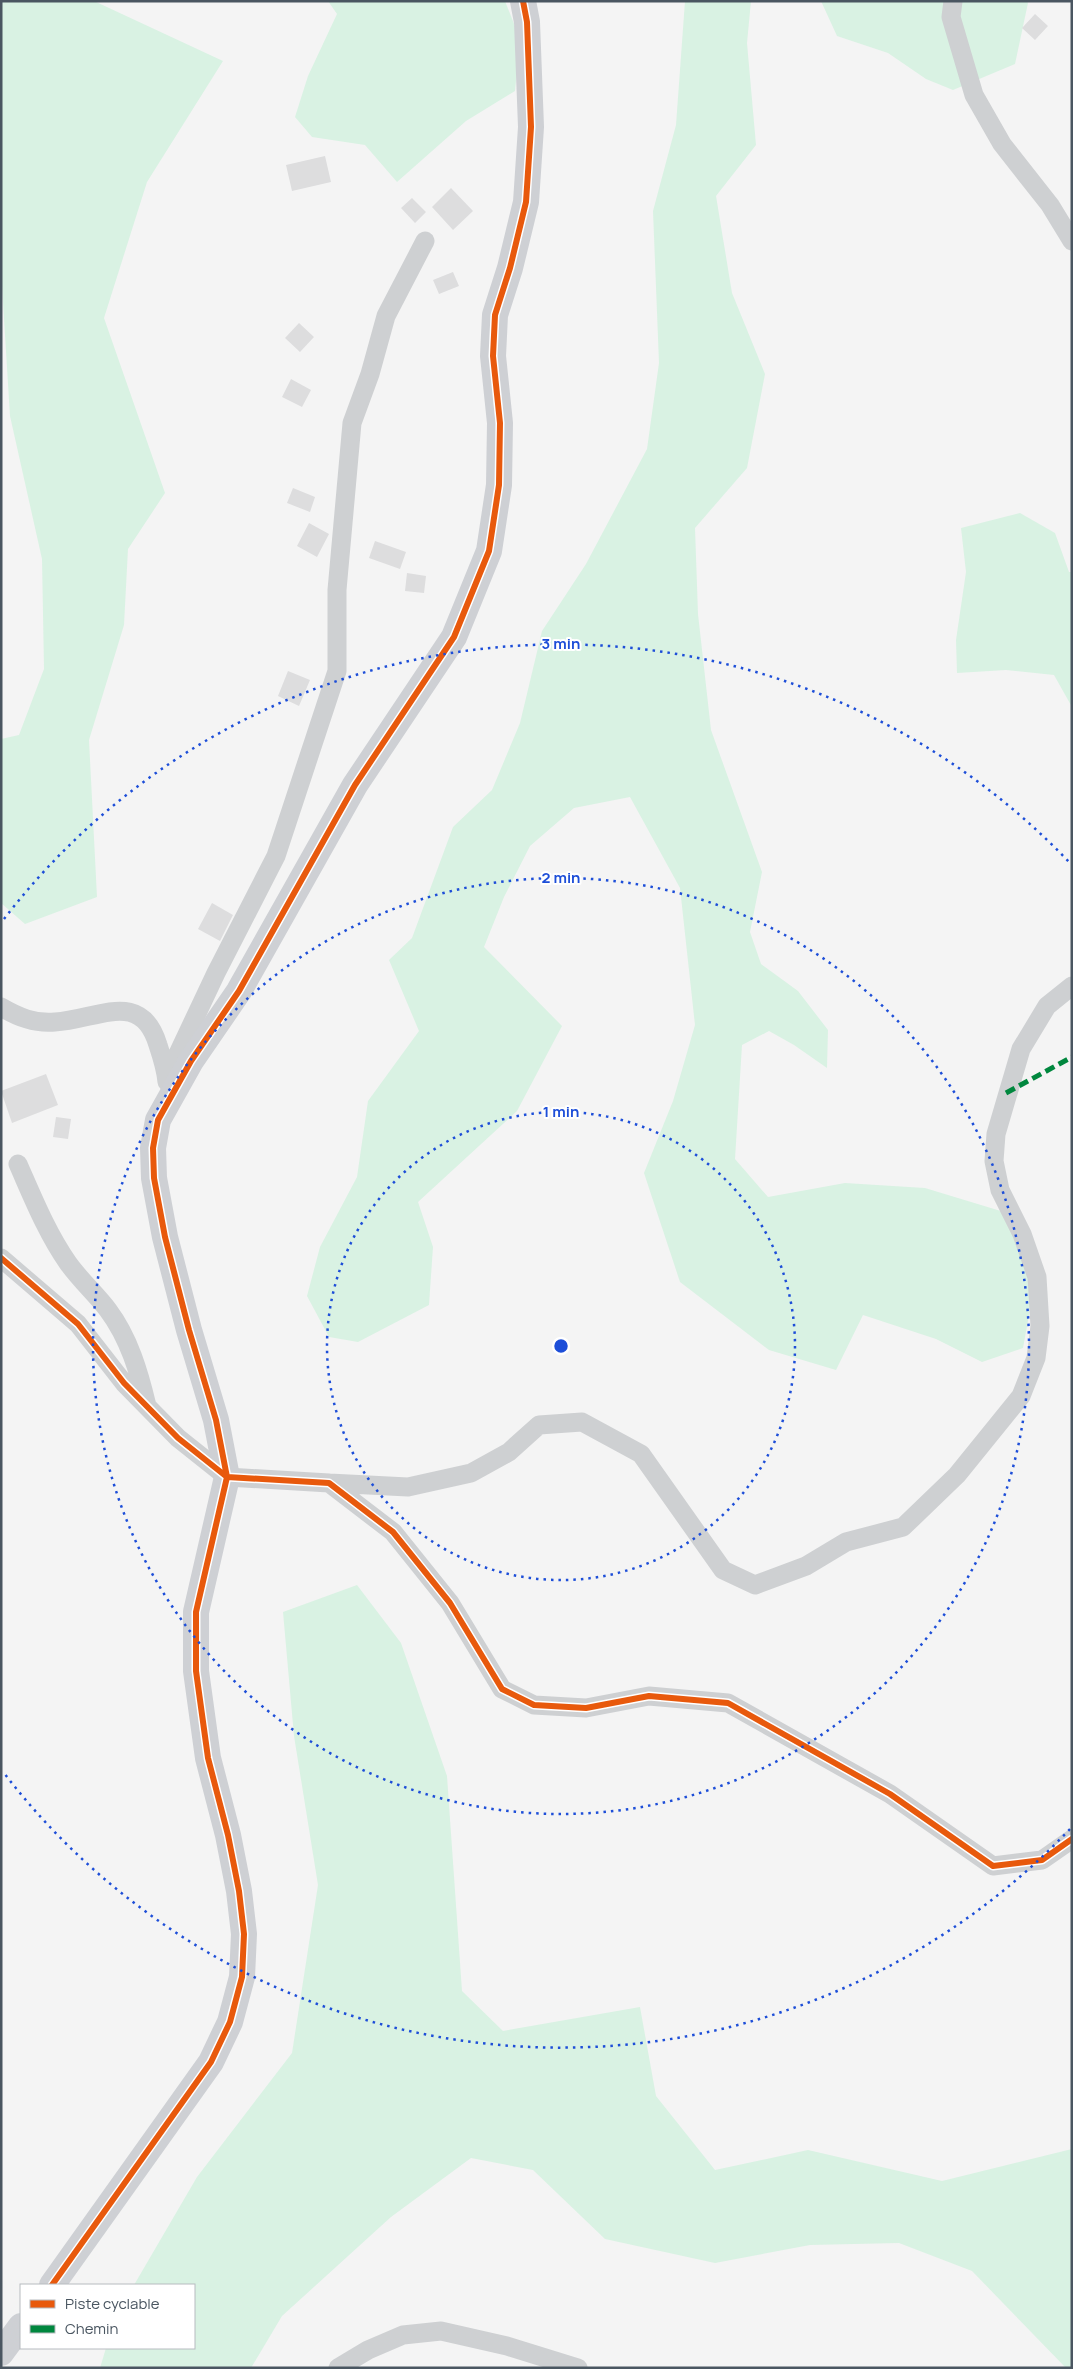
<svg xmlns="http://www.w3.org/2000/svg" width="1073" height="2369" font-family="Manrope,sans-serif">
<rect width="100%" height="100%" fill="#f4f4f4"/>
<!-- green -->
<path fill="#d9f2e3" d="M1,1H94L223,61L147,182L104,318L165,493L128,549L124,625L89,740L97,897L25,924L1,903V739L19,735L44,669L42,559L10,416L1,270Z
M328,1H505L520,39L515,91L466,121L397,182L365,145L312,137L295,117L308,76L337,14Z
M685,1H751L747,43L756,145L716,196L732,293L765,374L747,468L695,528L698,614L711,730L762,872L750,932L761,964L798,991L828,1030L827,1068L794,1045L769,1031L742,1045L735,1159L768,1197L845,1183L925,1188L1004,1212L1034,1288L1023,1348L982,1362L936,1339L863,1315L836,1370L769,1350L680,1282L644,1173L673,1101L695,1025L680,888L630,797L574,808L530,846L504,897L484,947L562,1026L517,1111L418,1202L433,1247L429,1305L358,1342L329,1337L307,1296L320,1247L357,1177L368,1101L419,1031L389,960L412,938L453,827L492,790L520,723L542,631L586,564L647,449L659,363L653,211L676,125Z
M821,1H1027L1028,3L1015,64L953,90L926,79L888,53L837,36Z
M1020,513L1055,533L1069,572H1072V707L1054,675L1006,670L957,673L956,640L966,572L961,528Z
M357,1585L401,1643L447,1776L462,1991L503,2031L640,2007L656,2096L715,2170L808,2150L942,2181L1072,2149V2368H1066L972,2271L899,2243L810,2245L715,2263L605,2239L533,2170L471,2158L391,2217L282,2316L251,2368H100L106,2348H194V2285H134L197,2177L292,2053L318,1885L294,1736L283,1612Z"/>
<!-- building -->
<path fill="#ddddde" d="M1035,14L1048,26L1035,40L1022,28Z
M325,156L331,182L292,191L286,165Z
M451,188L473,211L453,230L432,207Z
M412,198L426,212L415,223L401,208Z
M453,272L459,286L439,294L433,280Z
M299,323L314,337L300,352L285,338Z
M291,379L311,390L302,407L282,397Z
M293,488L315,497L310,512L287,503Z
M309,523L329,534L317,557L297,546Z
M375,541L406,552L400,569L369,558Z
M407,573L426,576L424,593L405,591Z
M288,671L310,680L299,706L278,696Z
M212,903L233,915L220,941L198,929Z
M46,1074L58,1105L12,1123L1,1091Z
M56,1117L71,1119L68,1139L53,1137Z"/>
<g fill="none" stroke-linecap="round" stroke-linejoin="round">
<!-- street -->
<path stroke="#ced0d2" stroke-width="19" d="M953,1L951,17L974,95L1002,144L1050,205L1072,241
M1,1007C18,1017 35,1024 55,1022C97,1020 141,988 158,1045C162,1057 166,1069 167,1082
M167,1077L216,973L276,856L337,671V590L352,423L370,374L386,316L425,241
M18,1164C33,1198 47,1233 68,1263C80,1280 96,1294 108,1310C129,1338 139,1372 147,1406
M1,1258L78,1324L124,1383L178,1438L227,1477L329,1483L393,1532L450,1603L502,1689L534,1705L586,1708L649,1696L728,1703L890,1794L993,1866L1042,1860L1072,1839
M329,1483L408,1487L471,1473L509,1452L539,1425L582,1422L641,1454L723,1570L755,1585L806,1566L846,1542L903,1527L957,1475L1021,1396L1036,1358L1040,1326L1037,1277L1022,1234L1000,1190L994,1161L996,1134L1021,1049L1047,1006L1072,986
M338,2368L368,2350L403,2335L441,2331L507,2346L578,2368"/>
<!-- secondary -->
<path stroke="#ced0d4" stroke-width="26" d="M52,2285L211,2062L230,2022L242,1977L244,1934L239,1891L228,1835L208,1758L196,1671V1612L227,1477L216,1420L189,1330L165,1237L154,1178L153,1148L158,1120L191,1061L239,991L355,785L454,637L489,551L499,485L500,423L493,356L495,315L510,268L526,202L531,127L527,22L523,1
M1,2353L21,2326"/>
<!-- quiet -->
<path stroke="#00873e" stroke-width="5" stroke-dasharray="10 5" stroke-linecap="butt" d="M1006,1093L1072,1057"/>
<!-- cycleway casing -->
<g stroke="#fff" stroke-width="9">
<path id="cycleway" d="M1,1258L78,1324L124,1383L178,1438L227,1477L329,1483L393,1532L450,1603L502,1689L534,1705L586,1708L649,1696L728,1703L890,1794L993,1866L1042,1860L1072,1839
M52,2285L211,2062L230,2022L242,1977L244,1934L239,1891L228,1835L208,1758L196,1671V1612L227,1477L216,1420L189,1330L165,1237L154,1178L153,1148L158,1120L191,1061L239,991L355,785L454,637L489,551L499,485L500,423L493,356L495,315L510,268L526,202L531,127L527,22L523,1"/>
</g>
<!-- cycleway -->
<use href="#cycleway" stroke="#e8590c" stroke-width="6"/>
</g>
<!-- distance rings -->
<g fill="none" stroke="#1d4ed8" stroke-width="2.5" stroke-dasharray="2.5 5">
<circle cx="561" cy="1346" r="234"/>
<circle cx="561" cy="1346" r="468"/>
<path d="M1070 1829A702 702 0 0 1 4 1773M4 919A702 702 0 0 1 1070 863"/>
</g>
<circle cx="561" cy="1346" r="8" fill="#1d4ed8" stroke="#fff" stroke-width="2.5"/>
<g font-size="15" text-anchor="middle" font-weight="bold" fill="#1d4ed8" stroke="#fff" stroke-width="4" stroke-linejoin="round" paint-order="stroke">
<text x="561" y="649">3 min</text>
<text x="561" y="883">2 min</text>
<text x="561" y="1117">1 min</text>
</g>
<!-- border -->
<rect width="1073" height="2369" fill="none" stroke="#4a5661" stroke-width="5"/>
<!-- legend -->
<rect x="20" y="2284" width="175" height="65" fill="#ffffff" stroke="#b7bbc0"/>
<rect x="30" y="2300" width="25" height="8" fill="#e8590c" stroke="#b7bbc0"/>
<text x="65" y="2309" font-size="15" fill="#4a5661">Piste cyclable</text>
<rect x="30" y="2325" width="25" height="8" fill="#00873e" stroke="#b7bbc0"/>
<text x="65" y="2334" font-size="15" fill="#4a5661">Chemin</text>
</svg>
